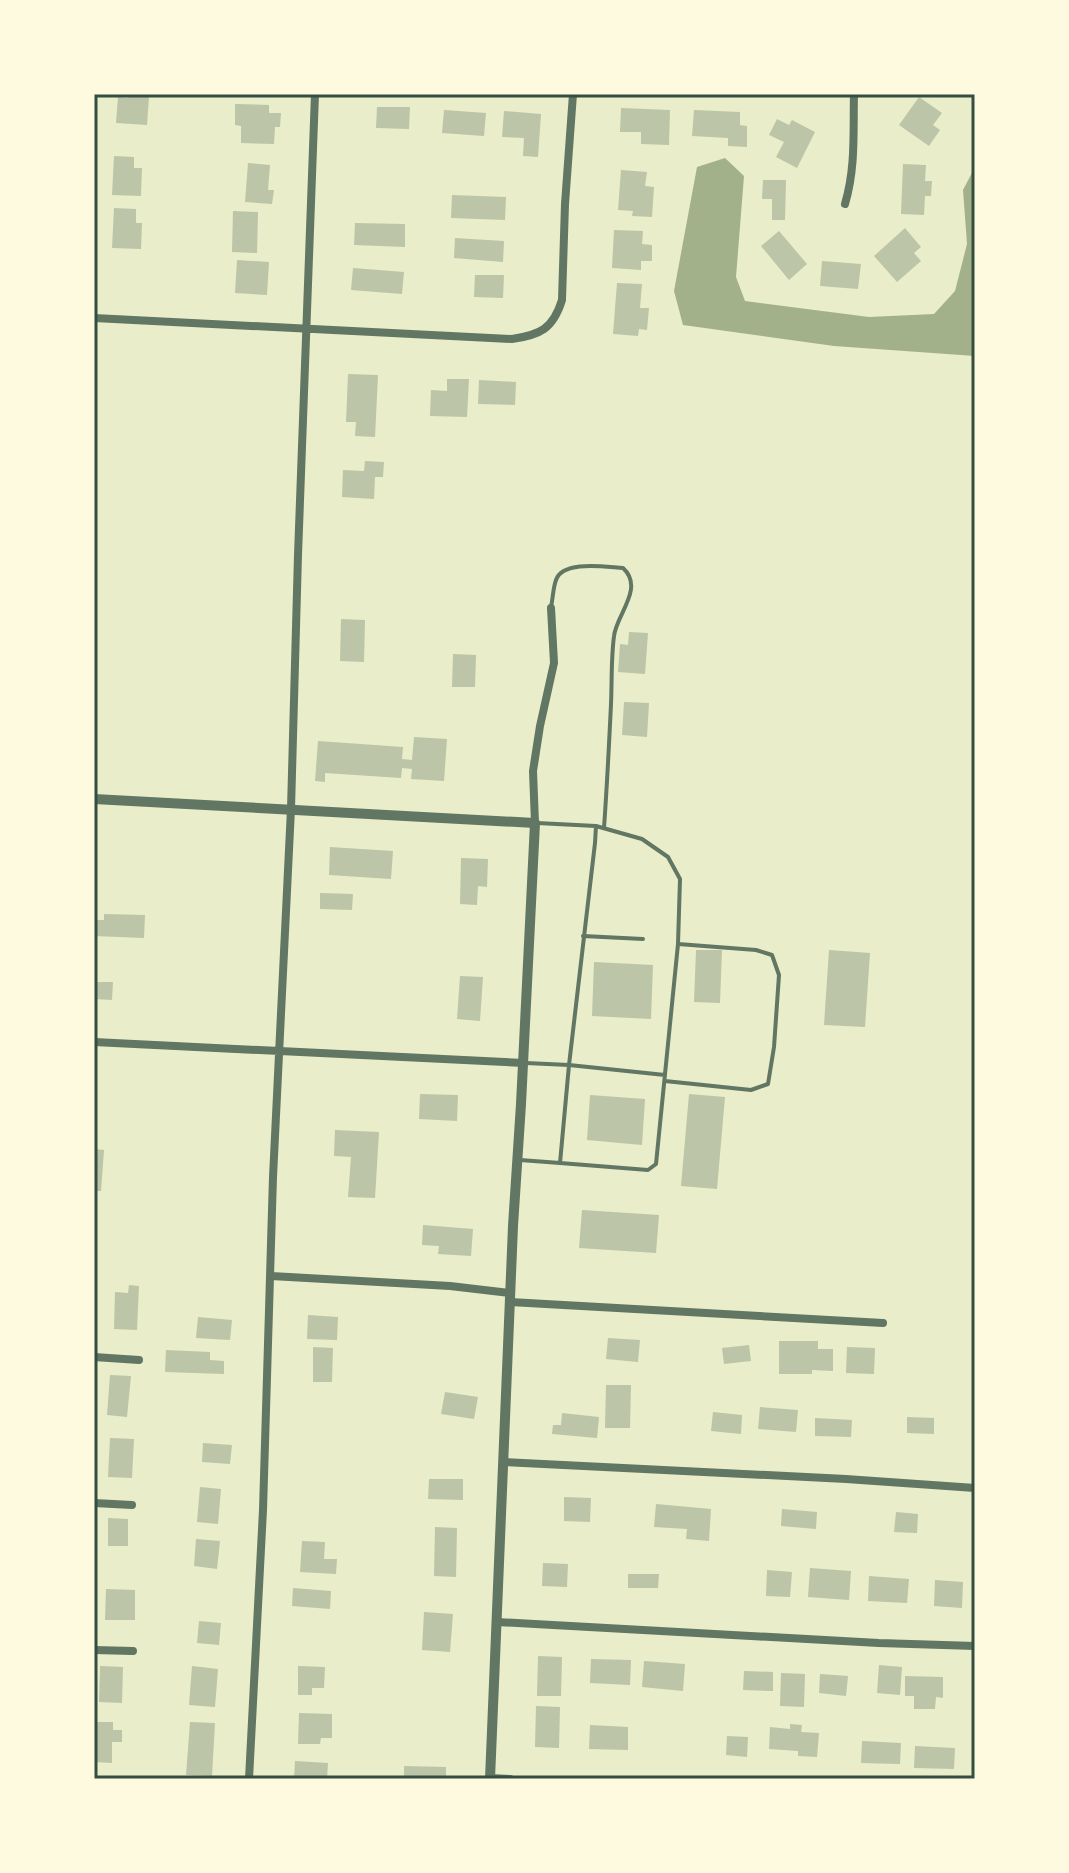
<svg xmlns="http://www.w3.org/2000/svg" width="1069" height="1873" font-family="Ubuntu,sans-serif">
<rect width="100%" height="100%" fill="#e9edc9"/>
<!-- water -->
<path fill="#a3b18a" d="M725,158L744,176L736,277L745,301L869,317L934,314L955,291L967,244L963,190L975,167V356L834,346L683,325L674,291L697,167Z"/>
<!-- building -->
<path fill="#bcc5a7" d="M128,96L149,97L147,125L116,123L118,97L128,98Z
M919,97L942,113L933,125L940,130L929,146L899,125Z
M235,104L269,105V113H281L280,127H275L274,144L241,143V126L235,125Z
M377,107H410L409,129L376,128Z
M621,108L670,110L669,145L641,144V132H620Z
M444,110L486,113L484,136L442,133Z
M694,110L740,112V125L747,126V147L728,146V138L692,136Z
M504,111L541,114L538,157L523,156L524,138L502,137Z
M777,119L789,125L792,120L815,132L797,168L776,157L784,142L769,135Z
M114,156L134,157V168H142L141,196L112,195Z
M248,163L270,165L268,190H274L272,204L245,202Z
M903,164L926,165L925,181H932L931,196H925L924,215L901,214Z
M621,170L647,172L645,186L654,187L652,217L632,216L633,211L618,210Z
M763,180H786L785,220H772V199H762Z
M452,195L506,197L505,220L451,218Z
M114,208L136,209V223H142L141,249L112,248Z
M233,211L258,212L257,253L232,252Z
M355,223L405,224V247L354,245Z
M905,228L921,247L914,253L921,261L897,282L874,256Z
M614,230L643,231L642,244L652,245V261H641V270L612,268Z
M779,231L807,264L789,280L761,246Z
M455,238L504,241L503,262L454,258Z
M237,260L269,262L267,295L235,293Z
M822,261L861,264L858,289L820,286Z
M353,268L404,272L402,294L351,290Z
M475,275H504L503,298L474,297Z
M617,283L642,284L640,308H649L647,330L639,329L638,336L613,334Z
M348,374L378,375L375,437L355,436L356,422H346Z
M447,379H469L467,417L430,416L431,390L447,391Z
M479,380L516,382L515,405L478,404Z
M365,461L384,462L383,477H375L374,499L342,497L343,470L364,471Z
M341,619L365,620L364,662L340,661Z
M629,632L648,633L645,674L618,672L620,644L628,645Z
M453,654L476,655L475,687H452Z
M624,702L649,703L647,737L622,735Z
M414,737L447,739L444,781L411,779L412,769L402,768L401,778L325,773V782L315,781L318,741L403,747L402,759L412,760Z
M330,847L393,851L391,879L329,875Z
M461,858L488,859L487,887L478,886L477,905L460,904Z
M320,893L353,894L352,910L320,909Z
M104,914L145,915L144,938L94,936V920H104Z
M696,950H722L720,1003L694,1002Z
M829,950L870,953L865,1027L824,1025Z
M594,962L653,965L651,1019L592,1016Z
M460,976L483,977L480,1021L457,1019Z
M94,982H113L112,1000L94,999Z
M420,1094L458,1095L457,1121L419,1119Z
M689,1094L725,1097L717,1189L681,1186Z
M590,1095L645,1099L642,1145L587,1140Z
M335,1130L379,1132L375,1198L348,1197L351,1157L334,1156Z
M94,1149L104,1150L101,1191H94Z
M582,1210L659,1215L656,1253L579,1248Z
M423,1225L473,1229L471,1256L438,1254L439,1246L422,1245Z
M129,1285L139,1286L137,1330L114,1329L115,1292L128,1293Z
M308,1315L338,1317L337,1340L307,1339Z
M198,1317L232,1320L230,1340L196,1338Z
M608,1338L640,1340L638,1362L606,1359Z
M779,1341H818V1349H833V1371L812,1370V1374H779Z
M749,1345L751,1361L724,1364L722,1348Z
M313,1347L333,1348L332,1382H313Z
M847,1347L875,1348L874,1374L846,1373Z
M166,1350L210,1352V1360L224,1361V1374L165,1372Z
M110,1375L131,1376L127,1417L107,1415Z
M606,1385H631L630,1428H605Z
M445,1392L478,1397L474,1419L441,1414Z
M760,1407L798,1410L796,1432L758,1429Z
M713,1412L742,1415L741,1434L711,1431Z
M562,1413L599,1417L597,1438L552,1434L553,1425H561Z
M907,1417L934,1418V1434L907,1433Z
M815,1418L852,1420L851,1437L815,1436Z
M110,1438L134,1439L132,1478L108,1477Z
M203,1443L232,1445L230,1464L202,1462Z
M429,1479H463V1500L428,1499Z
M200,1487L221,1489L218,1524L197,1522Z
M564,1497L591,1498L590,1522L564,1521Z
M656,1504L711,1509L709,1541L686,1539L687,1529L654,1527Z
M782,1509L817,1512L816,1529L781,1526Z
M896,1512L918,1514L917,1533L894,1532Z
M108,1518L128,1519V1546H108Z
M435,1527L457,1528L456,1577L434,1576Z
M196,1539L220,1541L217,1569L194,1566Z
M302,1541L325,1542L324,1559H337L336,1574L300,1572Z
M543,1563L568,1564L567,1587L542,1586Z
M810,1568L851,1571L849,1600L808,1597Z
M767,1570L792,1572L790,1597L766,1596Z
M628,1574H659L658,1588H628Z
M869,1576L909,1579L907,1603L868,1601Z
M935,1580L963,1582L962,1608L934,1606Z
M293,1588L331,1591L330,1609L292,1606Z
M106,1589L135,1590V1620H105Z
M424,1612L453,1614L450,1652L422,1650Z
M199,1621L221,1623L219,1645L197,1643Z
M538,1656L562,1657L561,1696H537Z
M591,1659L631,1660L630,1685L590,1683Z
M644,1661L685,1664L683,1691L642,1687Z
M879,1665L902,1667L900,1695L877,1693Z
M100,1666L123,1667L122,1703L99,1702Z
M192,1666L218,1669L215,1707L189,1705Z
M298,1666L325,1667L324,1688H312V1695H298Z
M744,1671L773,1672V1691L743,1690Z
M781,1673L805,1674L804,1707L780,1706Z
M820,1674L848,1676L846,1696L819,1693Z
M905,1676L943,1677V1698L936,1697L935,1709H914V1696H905Z
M536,1706L560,1707L559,1748L535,1747Z
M299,1713L332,1714V1738H321L320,1744H298Z
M94,1722H113V1730H122V1742H112V1763L94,1762Z
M190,1722L215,1723L212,1776L186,1775Z
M790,1724L802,1725L801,1732L819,1733L817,1757L798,1756V1751L769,1749L770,1727L790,1729Z
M590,1725L628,1727V1750L589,1749Z
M727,1736L748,1737L747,1757L726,1755Z
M862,1741L901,1743L900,1764L861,1763Z
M915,1746L955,1748L954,1769L914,1768Z
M295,1761L328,1763L327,1779H294Z
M404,1766L446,1767V1779H404Z"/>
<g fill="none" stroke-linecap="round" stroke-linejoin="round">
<!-- service -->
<path stroke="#617663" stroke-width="4" d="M551,607C553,598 553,588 556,580C563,560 605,567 623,568C645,588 616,615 614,636C611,659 612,682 611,704C609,746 607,786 604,828
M583,936L643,939
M526,1063L569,1065L595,843L596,826L537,823
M665,1081L751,1090L768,1084L774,1047L779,975L772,955L756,950L678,944
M520,1160L560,1163L569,1065L665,1075
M560,1163L648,1170L656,1164L678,944L680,879L668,857L642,839L596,826"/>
<!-- minor -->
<path stroke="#617663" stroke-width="8" d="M845,204C856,167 853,131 854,94
M94,318L512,339C540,335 553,329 562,300L565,204L573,94
M535,823L533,771L540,726L554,663L551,608
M94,1042L524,1063
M271,1276L450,1286L510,1293
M510,1302L883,1323
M94,1357L139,1360
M503,1462L846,1479L975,1488
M94,1503L132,1505
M497,1622L879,1643L975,1646
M94,1650L133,1651
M490,1778L510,1779
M249,1779L263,1510L273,1177L291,809L298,555L315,94"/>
<!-- tertiary -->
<path stroke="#617663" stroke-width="10" d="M94,799L535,823L521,1104L513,1226L490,1779"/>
</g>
<!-- border -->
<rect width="1069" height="1873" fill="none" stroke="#fefae0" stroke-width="192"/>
<rect x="96" y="96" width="877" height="1681" fill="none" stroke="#344e41" stroke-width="3"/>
</svg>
